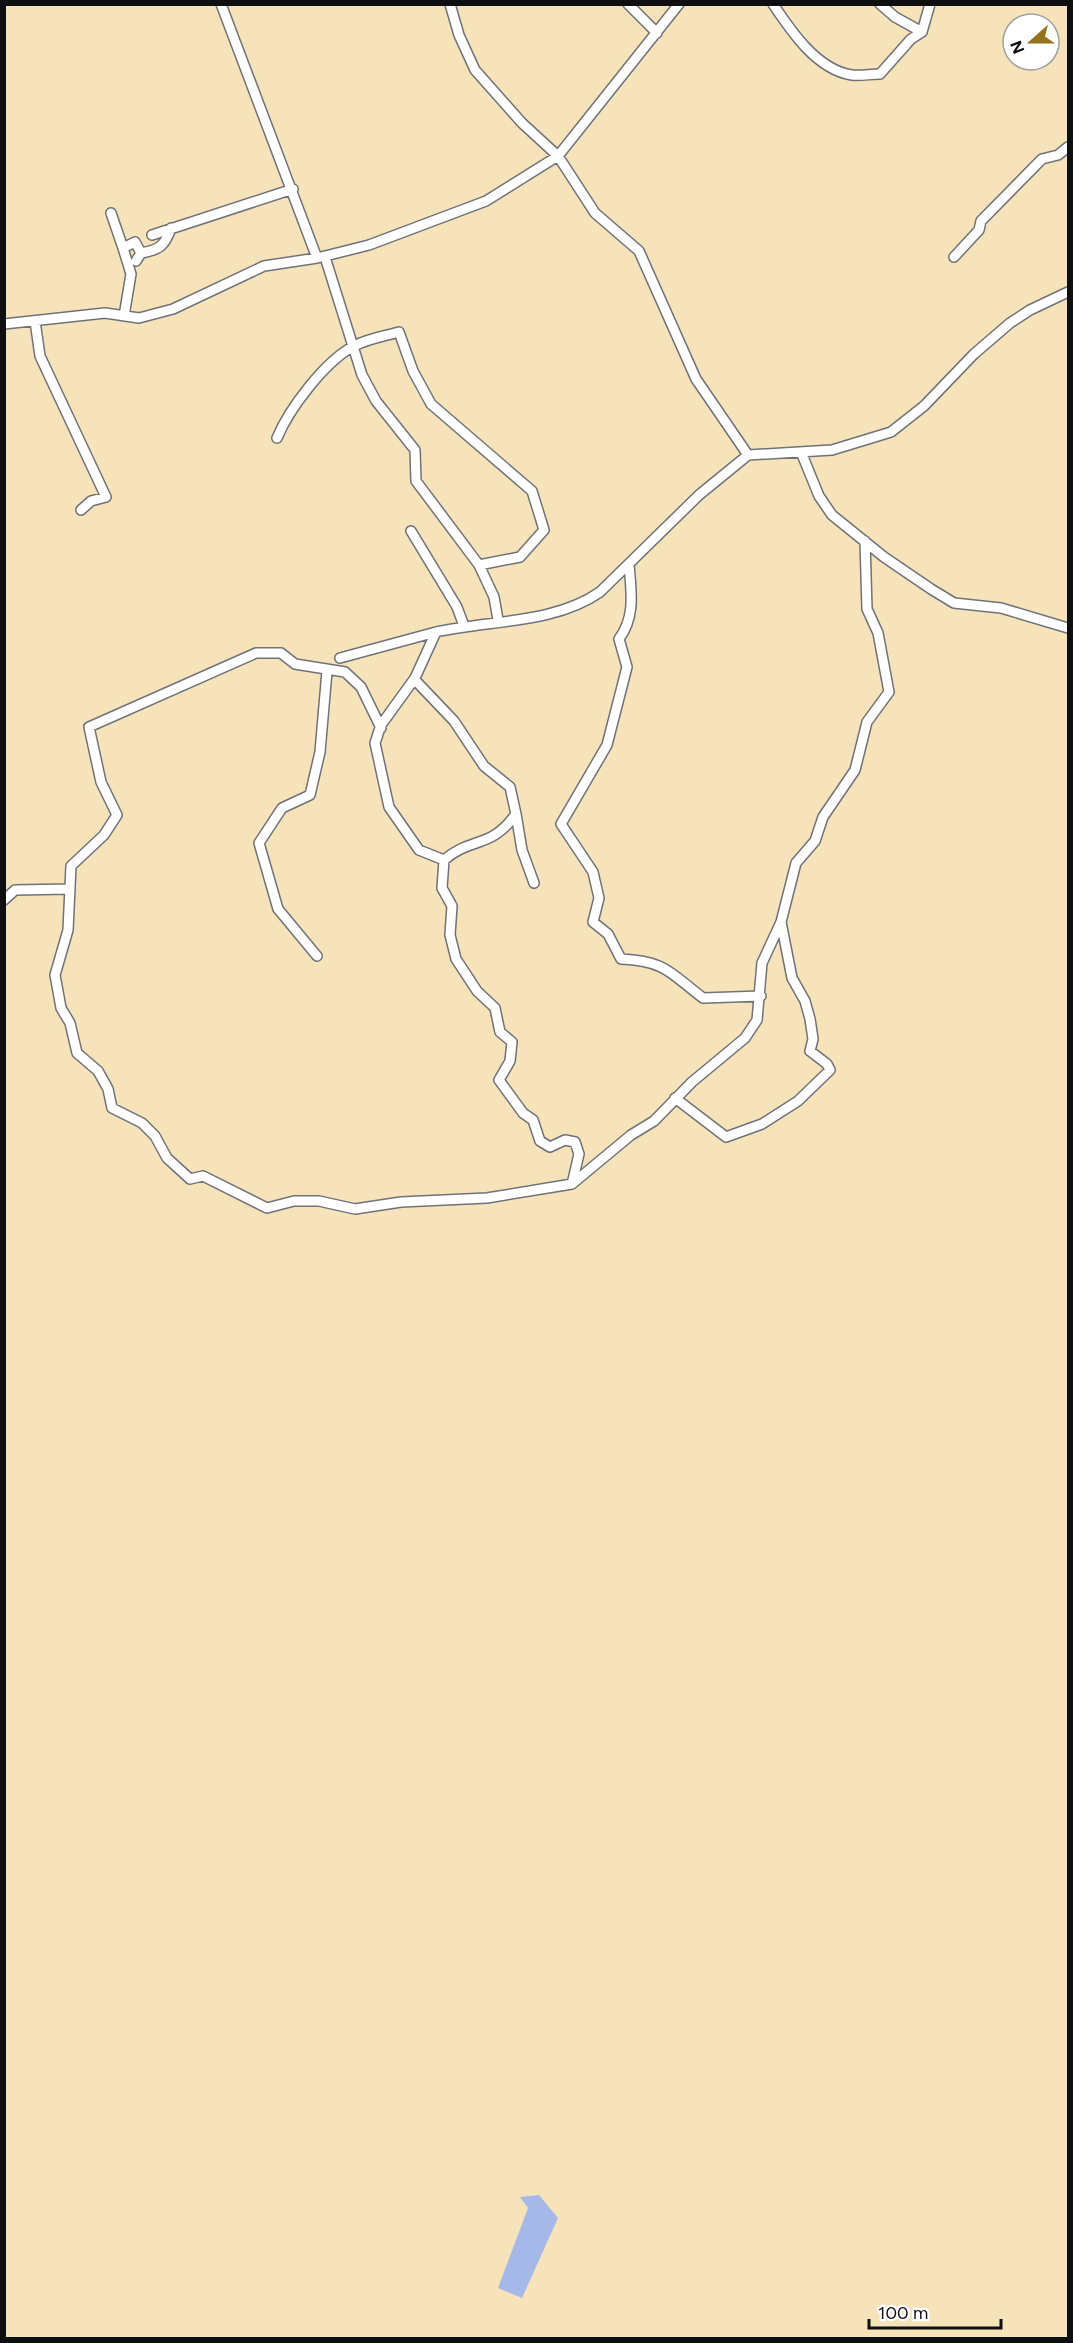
<svg xmlns="http://www.w3.org/2000/svg" width="1073" height="2343" font-family="Figtree,sans-serif">
<rect width="100%" height="100%" fill="#f2f5fd"/>
<!-- green -->
<path fill="#f6e3ba" fill-rule="evenodd" d="M5,5H1068V2338H5ZM1013,24H1049V60H1013Z"/>
<!-- water -->
<path fill="#a6b8e7" d="M539,2195L558,2218L522,2298L498,2288L528,2208L520,2197Z"/>
<g fill="none" stroke-linecap="round" stroke-linejoin="round">
<!-- minor casing -->
<g stroke="#707279" stroke-width="12">
<path id="minor" d="M221,4L317,258
M450,4L459,35L475,70L522,123L558,156L595,213L639,251L696,379L748,455
M628,4L657,33
M773,4C791,31 817,70 852,75C860,76 871,74 880,74L911,39L922,32
M880,4L895,17L922,32L930,4
M111,213L123,248L135,242L141,253
M152,235L293,189
M123,248L131,274L124,316
M325,257L362,375L376,401L415,450L416,481L479,565L494,597L498,620
M954,257L979,230L981,221L1042,159L1058,155L1068,147
M136,261L141,253C159,250 165,246 171,228
M35,321L40,356L106,497L91,501L81,510
M4,324L105,313L139,318L173,309L264,266L317,258L369,245L486,201L558,156L679,4
M277,438C289,409 325,361 354,346C367,339 385,336 399,332L413,371L431,404L532,491L544,530L520,557L479,565
M801,452L819,496L832,515L884,557L931,589L954,603L1001,608L1068,628
M411,531L457,607L464,626
M629,564C631,591 636,616 619,639L627,667L607,745L561,824L593,872L599,898L593,922L608,934L621,959C666,961 670,973 703,998L761,996
M340,658L436,632
M414,679L454,721L484,766L510,787L516,814C490,850 472,836 444,860
M381,728L361,687L345,672L295,664L281,653H256L89,727L101,782L117,815L104,835L71,866L68,930L55,975L61,1008L70,1023L77,1053L98,1071L108,1089L112,1108L142,1123L155,1136L167,1158L190,1179L203,1176L267,1208L294,1201H319L355,1209L401,1202L487,1198L572,1184L631,1135L654,1121L692,1082L745,1038L757,1020L762,963L781,922
M516,814L522,850L534,883
M4,900L15,890L70,889
M317,956L278,909L259,843L282,808L310,795L320,752L327,671
M675,1098L726,1137L762,1124L798,1101L830,1070L827,1064L810,1051L813,1039L810,1019L805,1001L792,978L781,922L796,863L815,841L823,817L855,770L867,722L889,692L878,633L867,609L865,541
M572,1184L579,1154L575,1142L565,1140L550,1147L540,1141L533,1120L523,1113L499,1080L510,1061L512,1042L500,1032L495,1008L477,991L456,959L450,935L452,906L442,888L444,860L419,850L389,807L375,743L381,725L415,678L436,632C490,620 554,624 600,592L699,495L748,455L832,450L891,432L924,406L974,354L1010,323L1030,310L1068,292"/>
</g>
<!-- minor -->
<use href="#minor" stroke="#fff" stroke-width="9"/>
</g>
<!-- border -->
<rect width="1073" height="2343" fill="none" stroke="#0e0f11" stroke-width="12"/>
<!-- north arrow -->
<g transform="translate(1031 42) rotate(249)"><circle r="28" fill="#ffffff" stroke="#9f9fa0" stroke-width="1.5"/>
<path d="M0-4.5L10 22L0 15L-10 22Z" fill="#94731b"/>
<text y="-9" font-size="16" font-weight="bold" text-anchor="middle" fill="#0e0f11">N</text>
</g>
<!-- scale -->
<path d="M869 2319v9h132v-9" fill="none" stroke="#0e0f11" stroke-width="3"/>
<text x="878" y="2319" font-size="18" fill="#0e0f11" stroke="#ffffff" stroke-width="4.5" paint-order="stroke">100 m</text>
</svg>
